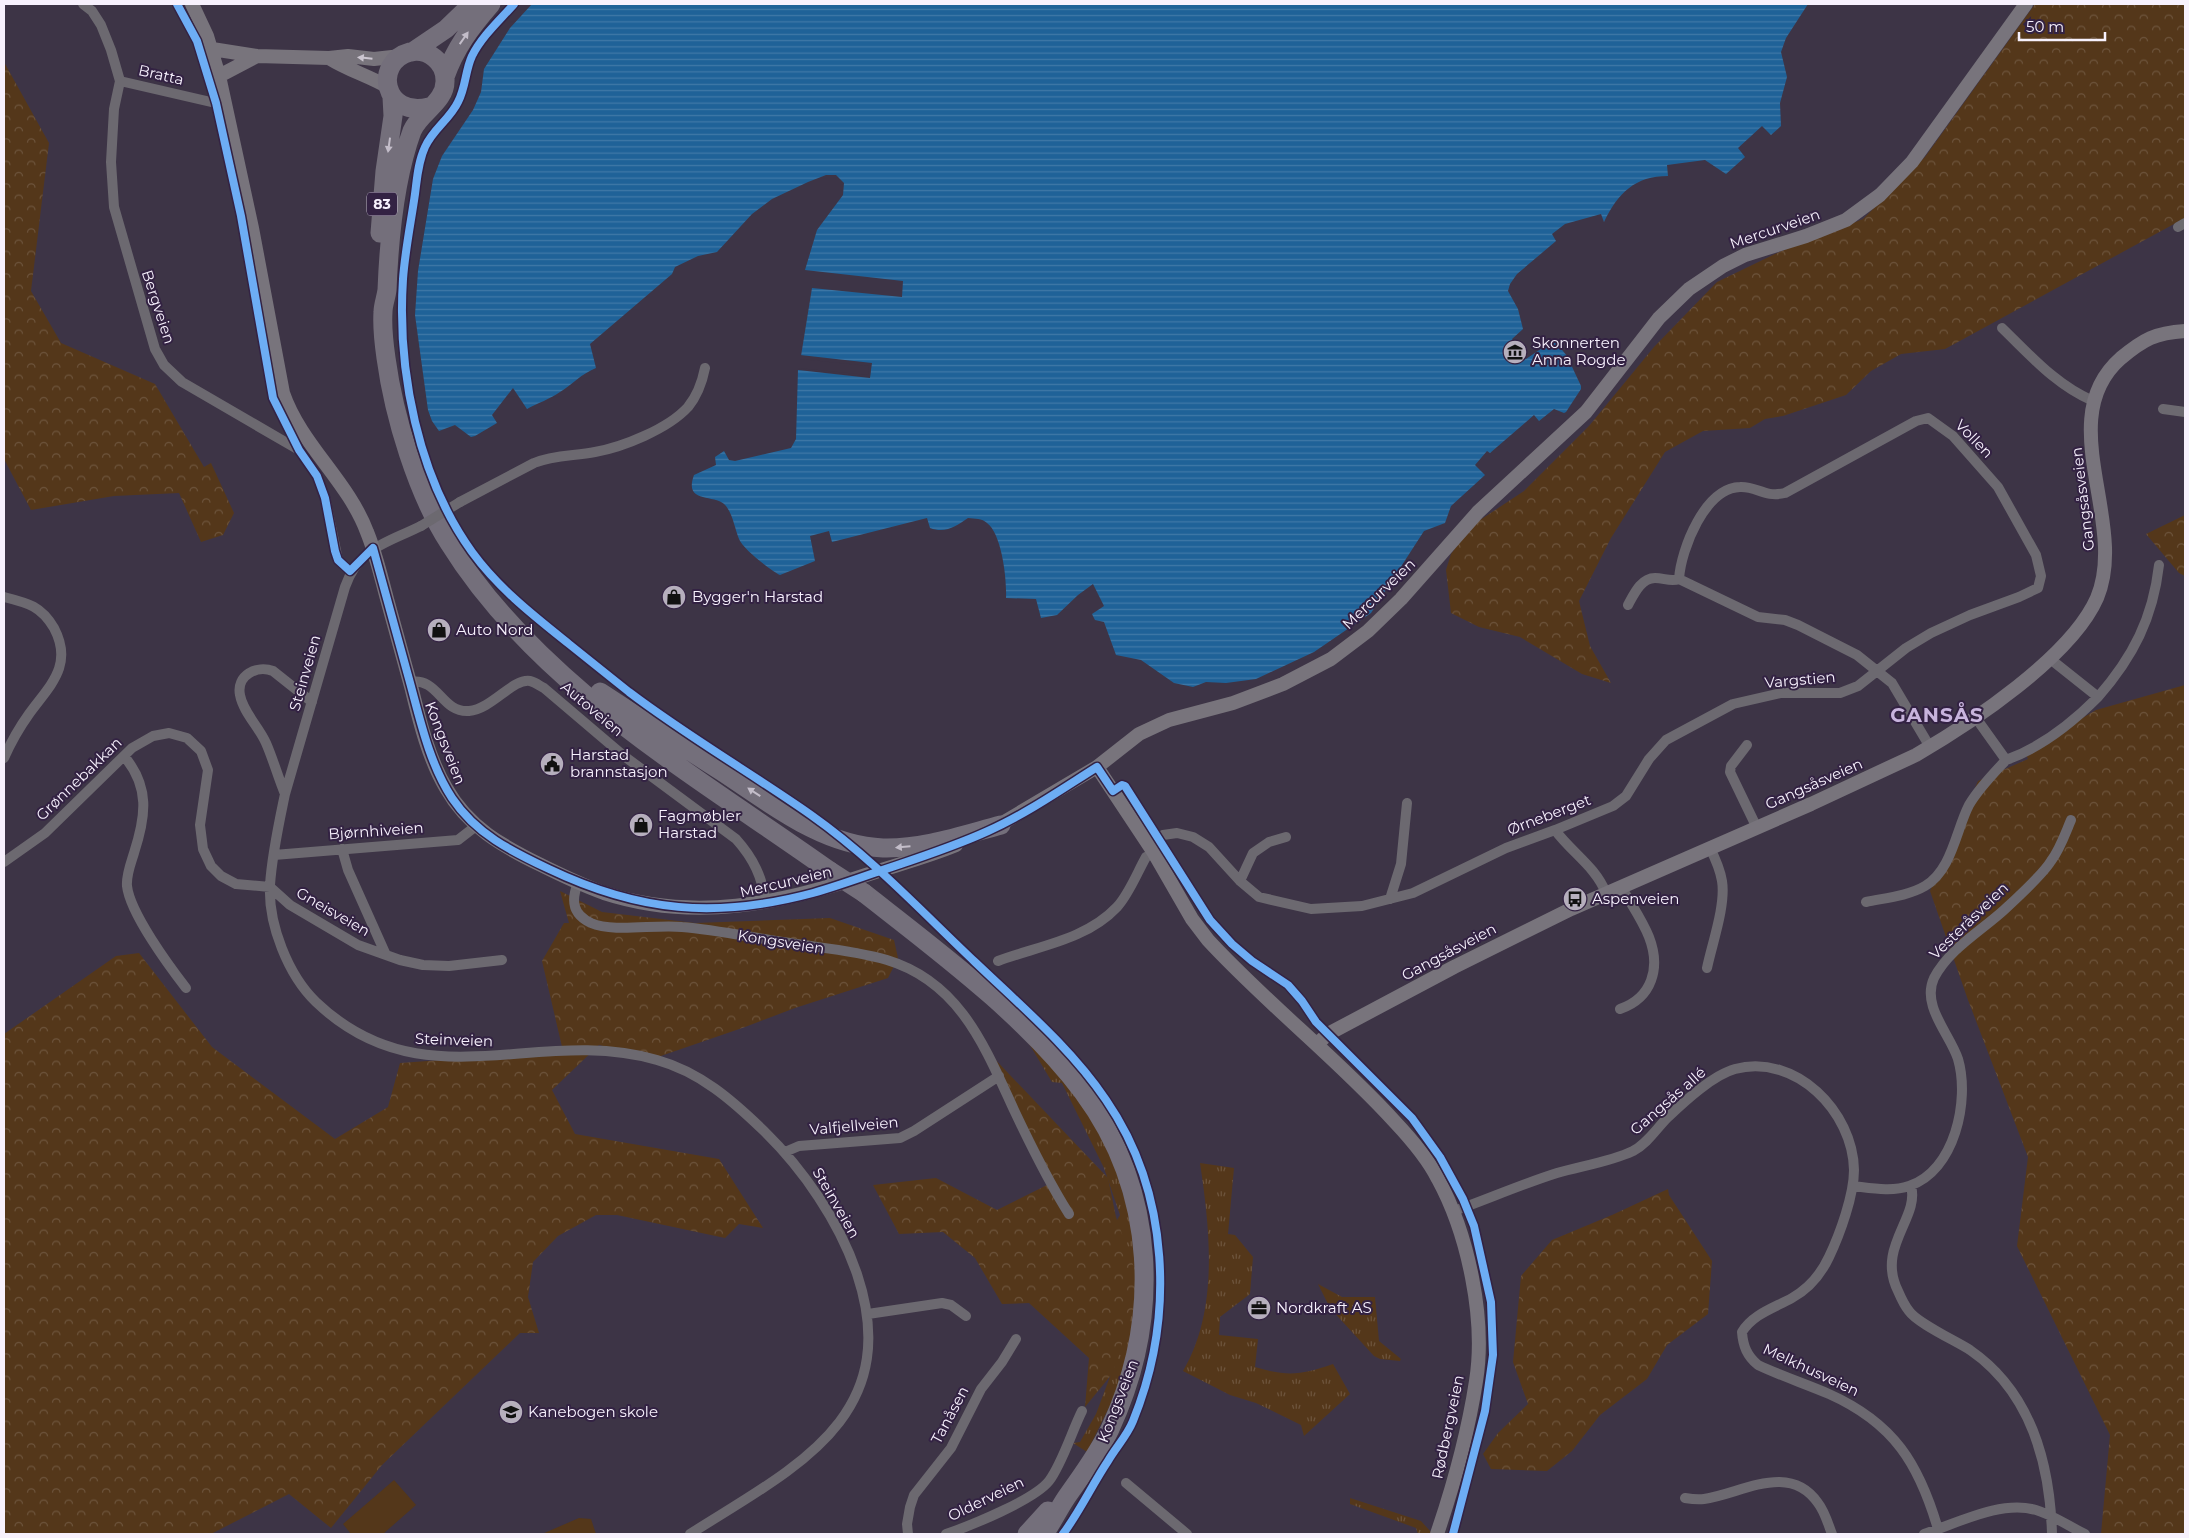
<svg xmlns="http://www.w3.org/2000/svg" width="2189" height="1538" font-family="Montserrat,sans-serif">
<defs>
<pattern id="grass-tufts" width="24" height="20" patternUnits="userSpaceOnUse" patternTransform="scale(1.25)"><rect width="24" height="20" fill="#54371a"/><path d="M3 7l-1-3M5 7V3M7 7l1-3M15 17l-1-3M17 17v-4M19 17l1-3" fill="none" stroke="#6d543c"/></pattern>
<pattern id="forest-crowns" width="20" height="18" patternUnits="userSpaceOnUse" patternTransform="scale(1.25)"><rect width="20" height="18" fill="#54371a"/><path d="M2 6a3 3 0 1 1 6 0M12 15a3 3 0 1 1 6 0" fill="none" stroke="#6d543c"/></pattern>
<pattern id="water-rules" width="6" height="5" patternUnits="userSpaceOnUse" patternTransform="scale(1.25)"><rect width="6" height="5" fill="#1f6298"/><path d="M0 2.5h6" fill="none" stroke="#4079a7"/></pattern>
</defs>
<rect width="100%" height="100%" fill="#3d3446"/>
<!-- grass -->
<path fill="url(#grass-tufts)" d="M1005,1012L1057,1065L1110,1147L1135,1236V1318L1121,1383L1087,1452L1073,1443L1080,1442L1096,1414L1114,1366L1107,1237L1120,1215L1104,1168L1062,1083L1052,1082L1031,1047Z
M1200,1163L1234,1168L1228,1234L1235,1235L1253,1257L1250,1294L1220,1317L1219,1335L1258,1339L1255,1367C1288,1377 1301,1375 1333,1364L1350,1394L1304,1436L1301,1425L1256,1403L1230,1395L1183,1371C1219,1310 1210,1230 1200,1163Z
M1318,1284L1342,1297H1375L1379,1341L1401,1359L1400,1361L1380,1359L1374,1356L1330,1308Z
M1350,1498L1421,1521L1431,1532L1430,1534H1418L1416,1528L1350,1504Z"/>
<!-- forest -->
<path fill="url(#forest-crowns)" d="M2035,4H2185V218L1945,349L1901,354L1871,371L1846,395L1783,416L1765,419L1750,428L1703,431L1665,452L1611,538L1579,601L1590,646L1611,683L1582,674L1520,637L1479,627L1451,613L1446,570L1451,554L1471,526L1524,491L1589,426L1654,347L1717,282L1777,253L1863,219L1925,157Z
M4,62L49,143L31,291L61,343L155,384L204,467L211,463L234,513L223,535L201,542L179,493L114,496L31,510L4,459Z
M2185,515V576L2179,573L2146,534Z
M2185,685V1534H2101L2110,1435L2017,1246L2028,1157L1968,1000L1930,891L1978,781L2028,759L2025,752L2096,710Z
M560,891L602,912L695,923L830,918L894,940L898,958L888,978L795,1008L745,1027L655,1058L599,1045L552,1090L575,1134L719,1159L763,1228L739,1224L725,1238L617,1215H596L558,1236L533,1262L528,1297L539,1333H520L382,1465L331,1528L289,1494L211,1534H4V1034L116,956L139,953L212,1047L335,1139L388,1107L400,1063L563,1051L542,961L564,923H569Z
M991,1055L1108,1178L1116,1217L1141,1287L1112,1374L1085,1407L1089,1358L1029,1303L1002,1304L975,1258L943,1232L899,1234L873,1185L936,1178L997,1210L1049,1184Z
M1668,1189L1669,1195L1712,1261L1708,1314L1667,1345L1647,1379L1600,1415L1572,1451L1547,1471L1491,1469L1483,1454L1498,1433L1528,1404L1513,1362L1521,1276L1552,1240L1612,1215Z"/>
<!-- garden -->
<path fill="#54371a" d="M394,1480L416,1505L383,1534H351L343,1524Z
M579,1518L591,1519L596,1534H542Z"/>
<!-- water -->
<path fill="url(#water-rules)" d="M532,4H1808L1786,38L1781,52L1787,77L1780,103L1781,126L1771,135L1762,126L1738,148L1745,157L1726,174L1705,160L1667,165L1668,176C1635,176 1618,193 1604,222L1601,214L1565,224L1552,234L1556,241L1517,274L1510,284L1508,291L1518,309L1523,329L1512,339L1526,359L1554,340L1567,356L1581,386V389L1566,412L1564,413L1554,409L1539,421L1534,415L1490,453L1487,451L1475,465L1485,475L1451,506L1445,523L1424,531L1371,613L1314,652L1256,679L1226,683L1206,682L1193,687L1174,683L1141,660L1116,655L1104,622L1095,620L1092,614L1104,606L1093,584L1078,595L1057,615L1041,618L1036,599L1006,598C1007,580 1002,534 987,523C982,518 975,519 968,518C956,526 946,534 930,528L927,518L832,542L829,531L810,536L815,561L780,575C770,570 743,549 739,539C735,529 733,515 726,506C716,493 683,505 694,475L716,465L715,457L724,451L729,460L735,461L791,448L796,439L798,370L870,378L871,364L801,356L812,288L902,297L903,281L805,270L817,230L843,195L844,183L836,175H826L808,182L772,199L752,214L717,252L698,256L675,267L672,274L590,344L596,368C581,374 573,384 560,392C550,399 538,403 527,409L513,388L492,415L497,423L475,436L471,437L455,425L439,431L432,421L428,410L415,315L418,271L433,179L442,156L473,110L481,92L484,69L510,28Z"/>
<!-- pier -->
<path fill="#3d3446" d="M800,355L872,363L870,377L798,369V368L868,375L869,366L800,359Z"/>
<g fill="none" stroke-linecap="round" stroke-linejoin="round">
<!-- street -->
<path stroke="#6c6970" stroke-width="10" d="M83,4L92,11L101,25L111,50L120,81L114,109L111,162L114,207L155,349L164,365L182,382L299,450L317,476L325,498L338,560L350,571
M120,81L224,105
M2178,227L2185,223
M2002,328C2031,356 2056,385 2093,401
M2163,409L2185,412
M460,502L534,463C553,455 574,456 595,452C623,447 668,429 688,407C697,396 702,383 705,368
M421,526C387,543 359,547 345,587L285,794C279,823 272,854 270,885C268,924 288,975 316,1002C423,1104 536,1025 657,1060C700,1072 732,1100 764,1131C803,1169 839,1221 857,1274C905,1418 792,1469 690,1534
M1679,579L1758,617L1785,620L1798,625L1857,655L1892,683L1930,747
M4,597C28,603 41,606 54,628C74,666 49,686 29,714C19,728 11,742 4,758
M2049,658L2098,697C2133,657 2153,618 2159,565
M410,682C439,677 441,713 469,711C492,709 513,678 530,681C535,682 540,686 544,688L624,756L736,839C754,859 762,877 766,903
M1976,718L2006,760C2040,748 2072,723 2098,697
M1747,745L1731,766L1730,772L1757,828
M124,756C150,787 146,816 134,853C131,863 126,875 127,886C130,913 169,966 186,988
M285,794C278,777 273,759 266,743C259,727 243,712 240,695C236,675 257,665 273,671L312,702
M1555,830C1572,853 1595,866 1606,893
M1148,844L1163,835L1177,833L1193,837L1209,847L1240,881L1259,897L1311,909L1362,906L1413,893L1506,848L1555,830L1613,806L1626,796L1649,759L1666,740L1733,704L1781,693H1840L1858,686L1906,648L1931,633L1970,615L2019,597L2038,588L2041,576L2036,555L1998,487L1953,436L1928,418L1916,421L1785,493C1764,498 1757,486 1740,487C1705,488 1681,549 1679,579C1671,582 1664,578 1655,578C1641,578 1634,594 1628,605
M342,849L348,870L386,955
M274,855L458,840L476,826
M4,862L45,833L132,748L153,736L169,733L187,738L201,751L208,770L200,825L203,849L211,866L221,876L236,884L270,887L290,905L358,945L400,960L423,965L449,966L502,960
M1240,881L1253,853L1269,842L1286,837
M578,883C571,900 572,914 591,923C614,933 655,924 682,927C718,930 754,938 790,943C822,948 856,951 887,960C960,982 985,1047 1014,1110C1031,1146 1048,1181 1069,1214
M1390,899L1401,864L1407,803
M1866,902C1885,898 1908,896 1925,886C1952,870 1956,830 1969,805C1979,788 1993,774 2006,760
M998,961C1038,946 1086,940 1117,907C1129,894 1137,873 1146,857L1154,853
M1707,968C1712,944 1726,905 1722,881C1720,869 1715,858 1710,848
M1620,1009C1652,998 1661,968 1649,937C1642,919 1630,903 1621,886
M785,1152L799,1146L900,1138L914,1131L999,1076
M1853,1186C1871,1188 1892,1192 1909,1186C1955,1171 1970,1100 1958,1059C1950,1034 1921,1006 1934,978C1949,949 1981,931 2004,910C2016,899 2043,874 2051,861C2060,849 2065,834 2071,820
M1911,1186C1920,1218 1876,1247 1898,1291C1901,1298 1904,1305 1909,1311C1917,1323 1956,1341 1970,1350C2031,1392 2050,1464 2052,1534
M1454,1211C1488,1199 1522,1184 1557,1173C1581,1166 1610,1162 1633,1151C1648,1143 1656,1129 1668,1117C1685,1101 1713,1075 1735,1069C1796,1053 1853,1112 1854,1170C1854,1195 1840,1234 1829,1257C1821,1274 1808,1289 1792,1298C1774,1308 1753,1314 1742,1332C1743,1346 1747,1356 1758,1365C1781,1376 1806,1384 1829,1394C1894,1423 1919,1464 1938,1529
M868,1314L942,1303L951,1305L966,1316
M1126,1483L1187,1534
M1685,1498C1691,1499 1697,1500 1704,1499C1741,1494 1789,1461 1818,1503C1825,1512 1828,1524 1832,1534
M908,1534L907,1524L910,1507L914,1495L951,1448L981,1389L1002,1362L1016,1339
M946,1534C970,1526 1034,1500 1049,1481C1062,1464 1072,1431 1082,1411
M1924,1534C1958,1523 2000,1500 2036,1510C2053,1515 2070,1527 2085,1534"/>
<!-- secondary -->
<path stroke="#78747c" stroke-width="14" d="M192,4L207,36L219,76L252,228L283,393C301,445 348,481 367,532C376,554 381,577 387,599C395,629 404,660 412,690C420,723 429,759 446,788C468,827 502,846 541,865C561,875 582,885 604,893C694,922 779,904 866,875C896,865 927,857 956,845
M212,49L257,56L329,58L348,56L374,59L401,56
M329,58C348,70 369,76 388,87
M219,76L257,56
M1097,767L1154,853L1192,919L1208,940C1267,1004 1337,1058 1395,1122C1411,1139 1428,1159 1438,1179C1468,1234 1486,1319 1476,1381C1468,1433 1454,1484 1437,1534
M994,828L1097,767L1139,734L1169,720L1233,703L1283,684L1331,659L1368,631L1401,599L1478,512L1586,412L1659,318L1689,289L1723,266L1745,255L1806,236L1846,220L1880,195L1912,162L2026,4
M1317,1044L1328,1034L1454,967L1571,909L1811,804L1916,755C1971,723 2071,657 2097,598C2129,522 2051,419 2121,358C2144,339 2155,333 2185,331"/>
<!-- highway -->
<path stroke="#746f7b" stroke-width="19" d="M412,52L446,29L472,4
M445,77C455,48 471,27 491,4
M429,107C383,118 373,62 410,52C428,48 445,62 445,80C446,102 420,112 412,131C394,180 389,239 387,290C386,298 383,305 383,312C382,327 384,344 386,358C394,417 417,493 449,543C537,685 695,775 830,871
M380,233L385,171L393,116L392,97
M600,692C640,718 680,745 721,771C770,803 822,846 883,848C923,849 963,835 1001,825
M864,893C938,951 1027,1017 1083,1092C1157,1192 1161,1319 1110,1429C1098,1454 1082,1475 1066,1498C1058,1510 1052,1523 1044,1534
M1027,1534L1048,1511"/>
<!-- street-bridge -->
<path stroke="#6c6970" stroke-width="10" d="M421,526L460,502"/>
<!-- highway-bridge -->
<path stroke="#746f7b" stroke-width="19" d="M830,871L864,893"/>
<!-- cycleway casing -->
<g stroke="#332243" stroke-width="11">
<path id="cycleway" d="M177,4L197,41L216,103L241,216L273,398L299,450L317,476L325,498L335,551L338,560L350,571L373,548C385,592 397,636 409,679C420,719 429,763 452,798C476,834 511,851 549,869C639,912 716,919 813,893C834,887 854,880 874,873C912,860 951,848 988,831C1026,814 1062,789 1097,767L1113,791L1122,785L1125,786L1210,920L1232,944L1252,961L1288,985L1302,1001L1316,1022L1412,1118L1440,1157L1463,1199L1474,1226L1491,1302L1493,1355L1485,1411L1453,1534
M514,4C500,20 482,36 472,56C465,71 466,87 458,102C450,119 433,129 425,147C418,162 417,179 415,194C411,222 405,251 403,279C397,371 418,477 472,552C499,589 534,616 569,644C589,660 609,676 629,692C687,736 751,773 811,815C872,858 921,911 975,962C1020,1005 1071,1048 1106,1100C1170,1193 1175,1318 1133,1421C1127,1436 1116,1447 1108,1461C1092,1485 1080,1511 1063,1534"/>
</g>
<!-- cycleway -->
<use href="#cycleway" stroke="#6dadf4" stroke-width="8"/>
</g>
<!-- one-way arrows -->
<defs><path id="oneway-solid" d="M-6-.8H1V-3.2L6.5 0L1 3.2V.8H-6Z" transform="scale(1.25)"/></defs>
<g fill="#c3bdc9">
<use href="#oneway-solid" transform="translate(464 38) rotate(-55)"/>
<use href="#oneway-solid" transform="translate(389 145) rotate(98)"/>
<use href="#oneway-solid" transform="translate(754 792) rotate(-147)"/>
<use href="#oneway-solid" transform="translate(903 847) rotate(175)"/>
</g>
<use fill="#cbc5d0" href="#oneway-solid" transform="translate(365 58) rotate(-174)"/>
<!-- icons -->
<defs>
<g id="museum-disc" transform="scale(1.25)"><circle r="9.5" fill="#b6afbd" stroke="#332243"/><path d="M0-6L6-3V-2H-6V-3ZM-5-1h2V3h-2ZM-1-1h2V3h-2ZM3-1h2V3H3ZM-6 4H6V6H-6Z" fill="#111"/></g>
<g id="shop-disc" transform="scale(1.25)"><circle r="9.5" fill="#b6afbd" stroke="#332243"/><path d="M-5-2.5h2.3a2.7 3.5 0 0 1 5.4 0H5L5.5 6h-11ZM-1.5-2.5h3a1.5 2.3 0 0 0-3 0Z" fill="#111"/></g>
<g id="civic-disc" transform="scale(1.25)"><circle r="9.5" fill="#b6afbd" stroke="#332243"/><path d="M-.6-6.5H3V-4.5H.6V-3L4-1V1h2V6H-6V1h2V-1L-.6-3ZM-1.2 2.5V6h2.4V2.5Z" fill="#111"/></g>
<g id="bus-disc" transform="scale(1.25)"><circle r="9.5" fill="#b6afbd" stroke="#332243"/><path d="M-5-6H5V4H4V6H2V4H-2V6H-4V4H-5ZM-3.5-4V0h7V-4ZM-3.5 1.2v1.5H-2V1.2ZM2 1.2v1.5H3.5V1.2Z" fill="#111"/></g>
<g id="office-disc" transform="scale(1.25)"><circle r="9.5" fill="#b6afbd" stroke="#332243"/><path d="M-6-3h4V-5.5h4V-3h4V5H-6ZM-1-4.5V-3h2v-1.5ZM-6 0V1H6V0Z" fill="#111"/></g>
<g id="school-disc" transform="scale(1.25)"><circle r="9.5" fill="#b6afbd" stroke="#332243"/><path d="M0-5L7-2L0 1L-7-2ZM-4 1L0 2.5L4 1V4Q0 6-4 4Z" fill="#111"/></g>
</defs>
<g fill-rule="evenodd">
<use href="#museum-disc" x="1515" y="352"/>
<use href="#shop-disc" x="674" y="597"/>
<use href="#shop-disc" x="439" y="630"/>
<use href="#civic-disc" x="552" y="764"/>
<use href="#shop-disc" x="641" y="825"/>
<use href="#bus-disc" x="1575" y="899"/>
<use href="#office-disc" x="1259" y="1308"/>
<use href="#school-disc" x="511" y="1412"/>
</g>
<g text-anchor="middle" stroke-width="4" stroke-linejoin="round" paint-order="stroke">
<!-- shield labels -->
<rect fill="#332243" stroke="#bcb3c5" stroke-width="1" x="367" y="192.5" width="30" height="23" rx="4"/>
<g font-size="14" font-weight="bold" fill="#f7f1fd">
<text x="382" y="209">83</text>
</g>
<!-- street labels -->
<g font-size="15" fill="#f7f1fd" stroke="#332243">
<text transform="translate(161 75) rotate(13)" y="5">Bratta</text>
<text transform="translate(1775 229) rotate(-19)" y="5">Mercurveien</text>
<text transform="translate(158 307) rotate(72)" y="5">Bergveien</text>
<text transform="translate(1974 439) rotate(46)" y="5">Vollen</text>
<text transform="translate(2083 499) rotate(-97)" y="5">Gangsåsveien</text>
<text transform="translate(1379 594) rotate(-44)" y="5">Mercurveien</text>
<text transform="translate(305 673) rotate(-74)" y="5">Steinveien</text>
<text transform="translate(1800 680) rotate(-5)" y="5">Vargstien</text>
<text transform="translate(592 709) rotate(40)" y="5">Autoveien</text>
<text transform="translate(445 743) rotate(69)" y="5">Kongsveien</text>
<text transform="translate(79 779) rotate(-44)" y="5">Grønnebakkan</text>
<text transform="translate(1814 784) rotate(-24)" y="5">Gangsåsveien</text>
<text transform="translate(1549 815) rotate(-21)" y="5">Ørneberget</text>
<text transform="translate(376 831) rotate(-4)" y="5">Bjørnhiveien</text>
<text transform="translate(786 882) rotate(-13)" y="5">Mercurveien</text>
<text transform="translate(333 912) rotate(30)" y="5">Gneisveien</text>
<text transform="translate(1969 921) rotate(-44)" y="5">Vesteråsveien</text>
<text transform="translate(781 942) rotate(9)" y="5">Kongsveien</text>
<text transform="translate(1449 952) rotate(-28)" y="5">Gangsåsveien</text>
<text transform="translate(454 1040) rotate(2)" y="5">Steinveien</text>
<text transform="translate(1668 1101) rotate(-41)" y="5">Gangsås allé</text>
<text transform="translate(854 1126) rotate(-5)" y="5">Valfjellveien</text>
<text transform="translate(836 1203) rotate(60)" y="5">Steinveien</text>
<text transform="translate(1811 1370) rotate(25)" y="5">Melkhusveien</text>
<text transform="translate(1118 1401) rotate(-69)" y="5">Kongsveien</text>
<text transform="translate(950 1415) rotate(-62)" y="5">Tanåsen</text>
<text transform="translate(1448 1427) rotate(-78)" y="5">Rødbergveien</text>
<text transform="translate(986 1499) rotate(-26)" y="5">Olderveien</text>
</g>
<!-- poi labels -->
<g font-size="15" fill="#f7f1fd" stroke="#332243" text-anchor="start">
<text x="1532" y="348">Skonnerten<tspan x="1532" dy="17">Anna Rogde</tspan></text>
<text x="692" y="602">Bygger'n Harstad</text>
<text x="456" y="635">Auto Nord</text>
<text x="570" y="760">Harstad<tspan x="570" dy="17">brannstasjon</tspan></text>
<text x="658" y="821">Fagmøbler<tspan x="658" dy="17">Harstad</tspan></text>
<text x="1592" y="904">Aspenveien</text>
<text x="1276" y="1313">Nordkraft AS</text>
<text x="528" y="1417">Kanebogen skole</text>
</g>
<!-- district labels -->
<g font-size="20" font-weight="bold" letter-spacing="1" fill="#c8b4dd" stroke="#332243">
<text x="1937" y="722">GANSÅS</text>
</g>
</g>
<!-- border -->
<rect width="2189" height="1538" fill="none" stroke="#f7f1fd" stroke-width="10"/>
<!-- scale -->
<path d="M2019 32v8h86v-8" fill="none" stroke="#f7f1fd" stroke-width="2.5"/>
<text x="2026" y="32" font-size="15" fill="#f7f1fd" stroke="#332243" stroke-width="4" paint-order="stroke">50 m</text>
</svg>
